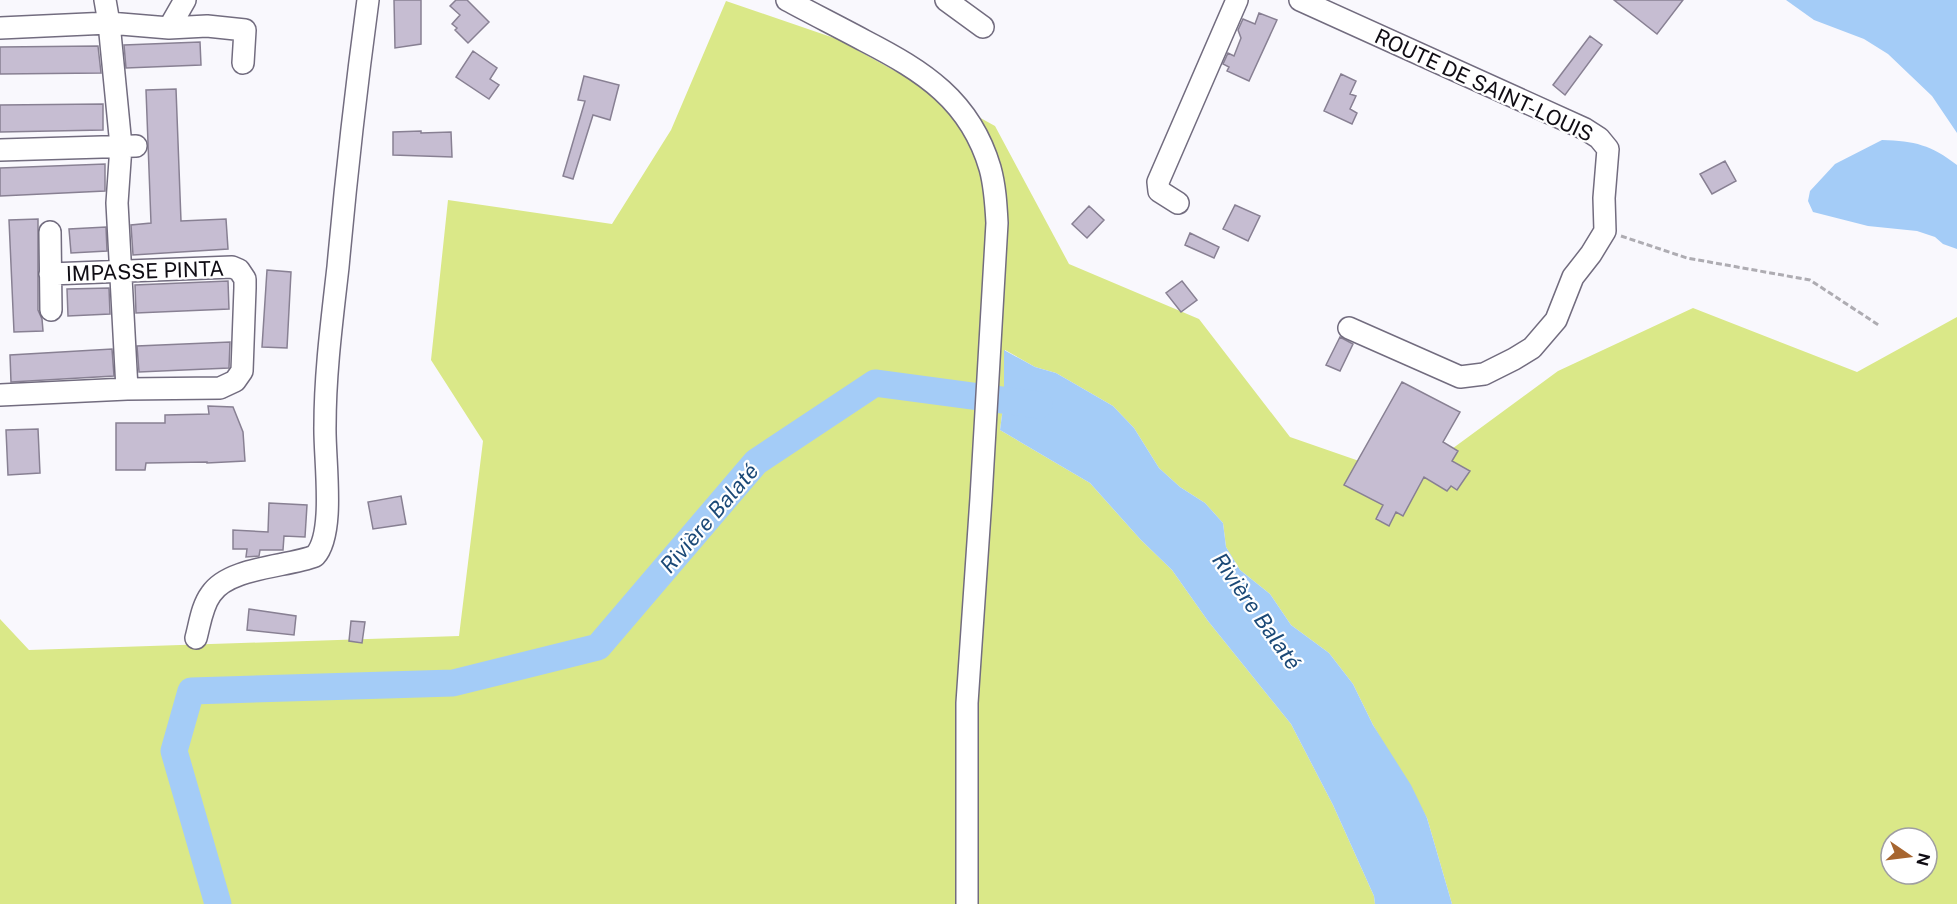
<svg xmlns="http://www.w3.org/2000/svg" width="1957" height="904" font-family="'Public Sans',sans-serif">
	<rect width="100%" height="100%" fill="#f9f8fd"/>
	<path fill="#dae888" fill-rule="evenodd" d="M726 1 837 39 995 126 1069 264 1199 319 1290 437 1411 479 1558 371 1693 308 1857 372 1957 317V904H1452L1427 818 1373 725 1353 684 1329 653 1291 625 1270 594 1240 570 1226 547 1223 523 1205 503 1180 487 1159 468 1134 428 1113 406 1056 373 1035 367 1005 350 1004 400 1000 430 1090 483 1141 540 1172 570 1208 621 1291 724 1333 805 1374 896 1375 904H0V619L29 650 459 636 483 441 431 360 448 200 612 224 671 130ZM1891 838H1927V874H1891Z"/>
	<path fill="#a4ccf7" d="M1786 0H1957V133L1932 96 1888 54 1864 39 1814 20Z
		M1882 140C1915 141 1931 145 1957 165V249L1943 244 1935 237 1917 231 1868 226 1813 212 1808 201 1810 191 1835 164Z
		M1004 350 1035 367 1056 373 1113 406 1134 428 1159 468 1180 487 1205 503 1223 523 1226 547 1240 570 1270 594 1291 625 1329 653 1353 684 1373 725 1411 785 1427 818 1452 904H1375L1374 896 1333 805 1291 724 1208 621 1172 570 1141 540 1090 483 1000 430 1004 400Z"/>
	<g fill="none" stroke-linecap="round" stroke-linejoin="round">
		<path stroke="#a4ccf7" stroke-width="27" d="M218 904 174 751 191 691 453 683 598 647 756 462 875 383 1039 405"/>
	</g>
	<path fill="#c6bdd2" stroke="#888093" stroke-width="1.5" d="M394 0H421V44L395 48Z
		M456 0H467L489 22 468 43 455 30 457 28 452 24 460 15 450 6Z
		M1614 0H1683L1657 34Z
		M1259 13 1277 20 1249 81 1227 71 1229 67 1223 64 1228 53 1234 56 1241 38 1238 30 1243 19 1255 24Z
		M1590 36 1602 45 1565 95 1553 85Z
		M200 42 201 65 126 68 124 45Z
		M98 46 101 73 0 74V47Z
		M473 51 497 68 490 79 499 85 489 99 456 77Z
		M1341 74 1356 81 1350 94 1356 96 1350 109 1357 113 1352 124 1324 111Z
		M584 76 619 85 610 120 593 115 573 179 563 176 585 101 578 100Z
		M176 89 181 221 226 219 228 249 133 255 131 225 151 223 146 90Z
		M103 104V130L0 132V105Z
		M421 131V133L451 132 452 157 393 155V132Z
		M1725 161 1736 181 1712 194 1700 174Z
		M105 164V191L0 196V168Z
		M1235 205 1260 216 1248 241 1223 229Z
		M1089 206 1104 220 1087 238 1072 224Z
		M38 219V310L42 319 43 331 14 332 9 220Z
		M106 227 107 251 71 253 69 229Z
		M1190 233 1219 247 1214 258 1185 245Z
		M267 270 291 272 287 348 262 347Z
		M228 281 229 309 136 313 135 285Z
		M1182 281 1197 300 1181 312 1166 293Z
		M109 288 110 314 68 316 67 289Z
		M1340 337 1353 344 1340 371 1326 365Z
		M230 342 229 368 139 372 137 346Z
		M112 349 114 376 11 382 10 355Z
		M1402 382 1460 412 1443 442 1458 451 1452 461 1470 471 1457 490 1451 486 1447 491 1424 477 1403 516 1396 512 1389 526 1376 519 1383 505 1344 485Z
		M208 406 233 407 243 432 245 461 207 463V462L146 463 145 470H116V423H165V415L209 414Z
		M38 429 40 473 8 475 6 430Z
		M401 496 406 524 373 529 368 502Z
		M269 503 307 505 305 537 284 536 283 550H260L259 556 246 557 247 549H233V530L268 532Z
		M249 609 296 616 294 635 247 630Z
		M351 621 365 622 362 643 349 641Z"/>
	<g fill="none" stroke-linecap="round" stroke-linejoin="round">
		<g stroke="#726c7f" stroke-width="24">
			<path id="minor" d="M105 0 109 23 121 146 117 203 127 389
				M787 0C813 14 839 27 865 41 923 71 970 100 990 168 995 186 996 204 997 223L981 498 967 703V904
				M946 0 983 27
				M1300 0 1585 129 1599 138 1608 149 1604 198 1605 231 1591 254 1573 277 1556 320 1532 348 1514 359 1484 374 1460 377 1349 328
				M0 28 109 23 169 28 207 26 245 30 243 63
				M169 28 185 0
				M0 150 136 146
				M1178 203 1159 191 1158 182 1237 0
				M50 232 51 310
				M0 395 127 389 220 388 235 381 242 371 245 288V279L239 270 232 267 50 274
				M196 638C200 623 202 606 211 594 229 567 287 567 315 556 336 533 324 458 325 426 325 373 332 320 338 267 346 178 356 89 368 0"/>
		</g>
		<path stroke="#aeacb2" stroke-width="3" stroke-dasharray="6 3" stroke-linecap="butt" d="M1621 236 1687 258 1810 280 1880 326"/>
		<use href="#minor" stroke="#fff" stroke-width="21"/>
	</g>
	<g text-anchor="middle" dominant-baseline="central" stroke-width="4.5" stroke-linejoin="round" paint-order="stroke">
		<g font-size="21" fill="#100d14" stroke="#fff">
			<text transform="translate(1484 85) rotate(25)">ROUTE DE SAINT-LOUIS</text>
			<text transform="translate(145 271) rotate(-2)">IMPASSE PINTA</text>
		</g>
		<g font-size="22" font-style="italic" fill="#1b4977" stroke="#fff">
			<text transform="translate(709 518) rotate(-49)">Rivière Balaté</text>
			<text transform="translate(1257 611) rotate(55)">Rivière Balaté</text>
		</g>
	</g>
	<g transform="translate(1909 856) rotate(104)"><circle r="28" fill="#ffffff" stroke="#9f9ea1" stroke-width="1.5"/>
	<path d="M0-4.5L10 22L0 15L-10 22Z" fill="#a76630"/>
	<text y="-9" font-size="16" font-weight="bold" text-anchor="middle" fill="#100d14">N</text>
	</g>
</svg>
